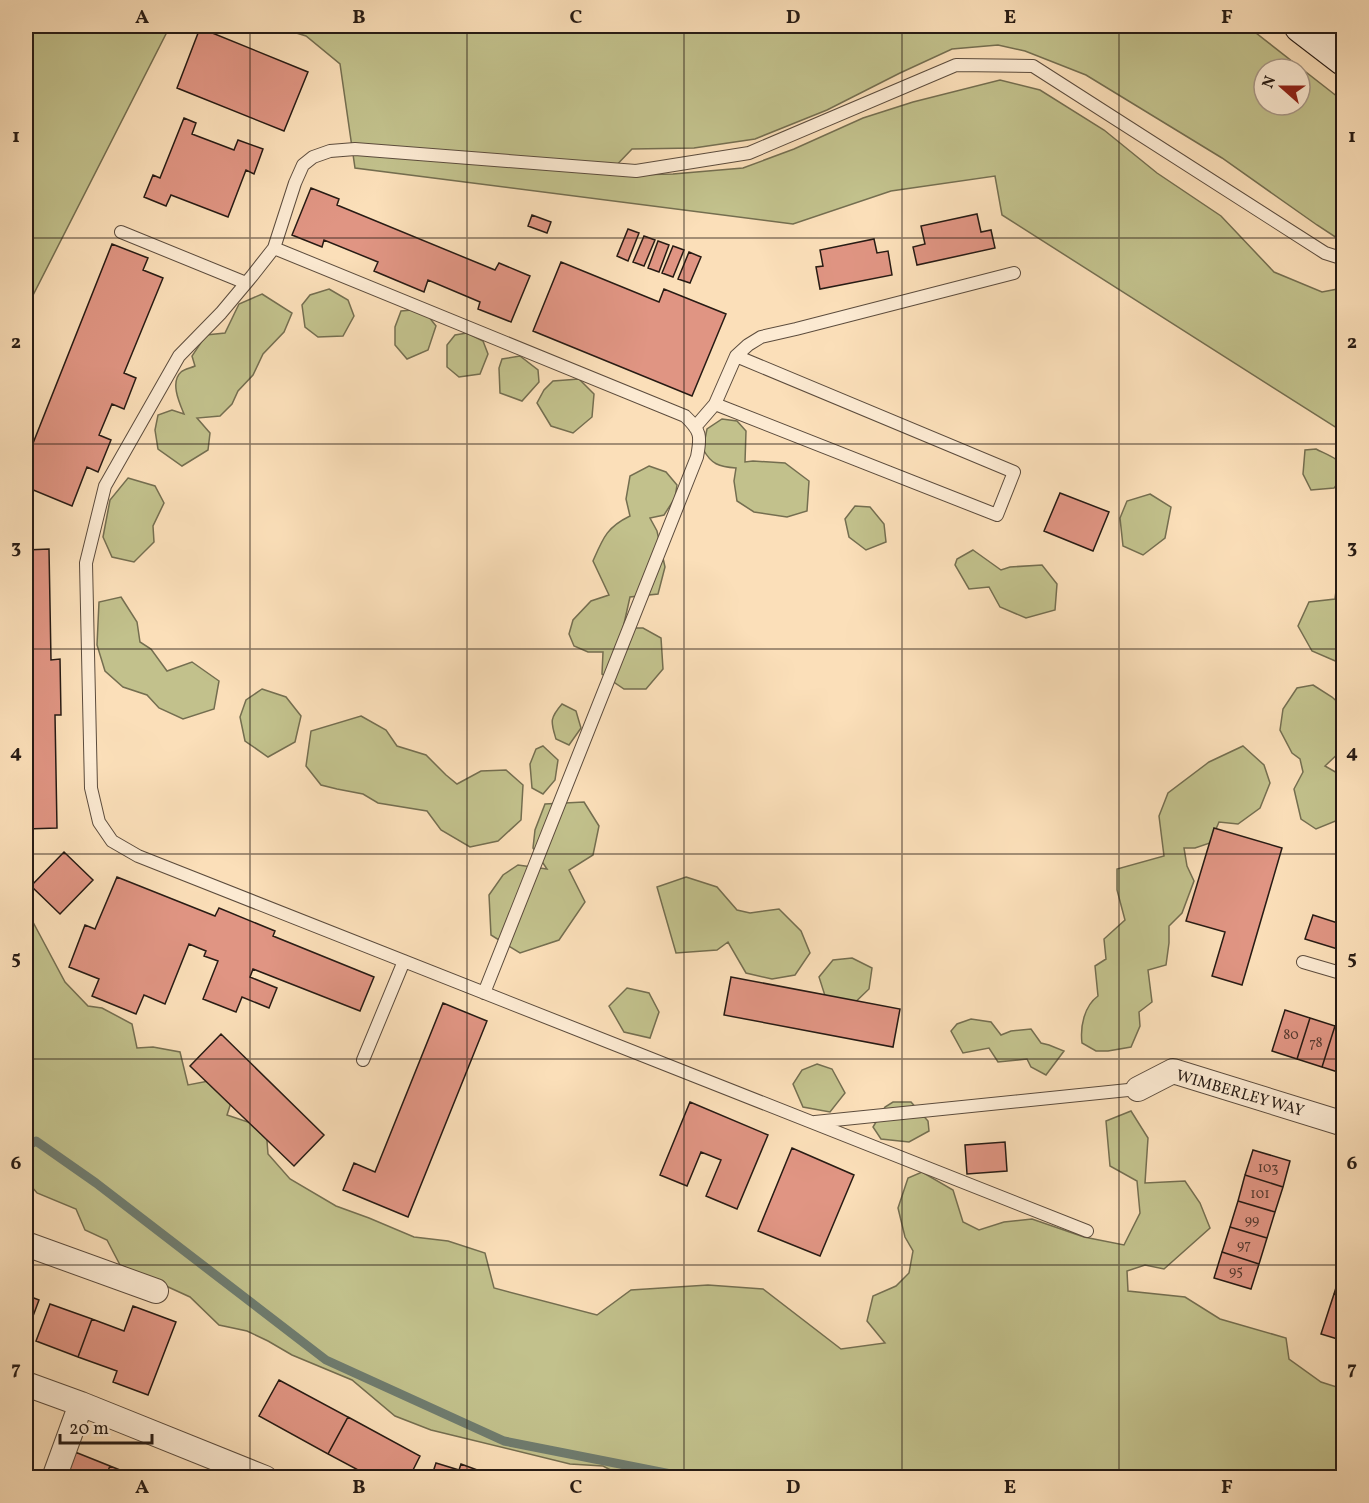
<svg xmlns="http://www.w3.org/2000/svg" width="1369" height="1503" font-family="Vollkorn,serif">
	<rect width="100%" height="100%" fill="#fbdfb9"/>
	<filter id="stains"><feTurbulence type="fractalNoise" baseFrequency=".00333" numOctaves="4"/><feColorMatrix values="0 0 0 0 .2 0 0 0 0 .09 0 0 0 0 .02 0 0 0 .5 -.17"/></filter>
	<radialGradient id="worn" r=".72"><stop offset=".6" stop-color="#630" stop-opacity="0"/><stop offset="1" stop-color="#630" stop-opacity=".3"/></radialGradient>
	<path fill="#c2c18c" stroke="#746e50" stroke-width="1.5" fill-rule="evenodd" d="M26 26H170L26 309Z
		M274 26H1247L1343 101V242L1317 225 1222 158 1086 75 1025 51 998 45 952 49 900 73 827 110 755 139 694 148 632 149 608 174 631 175 673 174 743 168 794 149 863 118 913 102 1000 80 1040 90 1104 130 1157 173 1221 216 1274 272 1322 292 1343 288V432L1002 215 995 176 891 191 793 224 355 168 340 64 306 36ZM1264 69H1300V105H1264Z
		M329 289 348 300 354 316 343 336 318 337 305 327 302 305 310 295Z
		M262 294 292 313 284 332 263 354 253 375 238 391 232 404 220 416 197 418 210 433 208 450 182 466 158 449 155 430 158 415 172 410 184 414C179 402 170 382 181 372 184 369 191 368 195 366L192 356 206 335 225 333 239 304Z
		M412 310 429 317 436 326 428 350 407 359 395 345V327L401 311Z
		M467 333 483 341 488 354 480 374 459 377 447 367V345L455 335Z
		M520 356 538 370 539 382 522 401 500 393 499 368 502 359Z
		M579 379 594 394 592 417 573 433 551 426 537 403 544 390 553 381Z
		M722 419 737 421 746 431 745 462 753 461 785 463 809 481 807 511 787 517 754 512 737 501 734 481 736 468C719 467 711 464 703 449L707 429Z
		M1316 449C1325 454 1342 459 1344 470 1344 476 1337 484 1334 488L1311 490 1303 474 1305 450Z
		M649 466 666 472 677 485 675 498 664 515 650 518 657 531 665 567 658 594 630 597 623 628H643L661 638 663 669 646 689H624L602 674 603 652H588L574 646 569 634 573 620 591 601 609 595 593 561C603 538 607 527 630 516L626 499 630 476Z
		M128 478 155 486 164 503 153 526 154 542 134 562 112 557 103 537 110 500Z
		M1150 494 1171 507 1165 538 1143 555 1123 546 1120 518 1127 501Z
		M855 506 870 507 884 524 886 542 866 550 849 537 845 519Z
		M973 550 1001 570 1010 567 1042 565 1057 584 1055 610 1026 618 1000 607 989 587 969 589 955 565 957 559Z
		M1343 580 1344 658 1340 663 1312 651 1298 626 1309 602 1335 599 1337 583Z
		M121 597 137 622 140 642 151 649 167 671 192 662 219 681 214 709 183 719 159 708 147 695 123 687 105 671 97 645 99 602Z
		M1313 685 1332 697 1344 708 1343 749 1325 766 1339 774 1343 784V818L1316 829 1301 819 1294 789 1303 772 1300 759 1292 753 1280 730 1283 709 1297 688Z
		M262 689 286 697 301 716 295 742 268 757 245 741 240 717 246 700Z
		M562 704 576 711 581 728 569 745 556 739C551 722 549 719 562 704Z
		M361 716 386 730 397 746 426 755 446 775 457 784 481 771 506 770 523 785 521 820 498 841 470 847 441 830 427 811 378 803 363 794 337 789 321 785 306 766 311 731Z
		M543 746 558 760 555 780 543 794 532 788 530 764 536 749Z
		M1243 746 1264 765 1270 783 1260 808 1238 824 1219 822 1210 843 1195 848H1184L1187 866 1194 881 1182 913 1169 926V943L1166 965 1148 970 1152 1002 1139 1012 1140 1026 1131 1047 1108 1051H1096L1082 1043C1080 1027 1084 1006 1098 996L1095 966 1106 959 1104 939 1125 920 1117 890V869L1164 856 1159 816 1168 793 1209 762Z
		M584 802 599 826 593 855 569 870 585 902 559 940 520 953 491 935 489 895 503 875 518 865 547 869 533 848 535 830 545 804Z
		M686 877 717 887 737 910 750 913 779 909 801 931 810 953 795 975 772 979 746 973 728 942 717 950 676 953 657 887Z
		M26 909 65 982 88 1006 102 1008 132 1024 137 1048 153 1047 180 1052 188 1085 219 1079 235 1090 227 1115 266 1128 268 1154 290 1179 336 1206 369 1218 414 1237 448 1241 485 1253 494 1288 597 1315 631 1290 708 1285 763 1289 841 1349 885 1343 867 1321 873 1296 896 1286 909 1273 913 1251 905 1237 898 1208 908 1178 922 1172 953 1190 963 1222 979 1230 1004 1222 1032 1219 1084 1237 1124 1245 1140 1213 1137 1181 1110 1166 1106 1121 1131 1111 1148 1138 1145 1183 1185 1181 1200 1203 1210 1228 1164 1269 1145 1265 1127 1271 1128 1291 1185 1297 1220 1319 1286 1338 1289 1359 1321 1382 1343 1389V1477H630L622 1476 603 1466 570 1464 431 1430 395 1416 352 1380 292 1355 268 1341 247 1331 219 1325 190 1297 120 1265 107 1240 85 1230 76 1209 37 1193 26 1180Z
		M852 958 872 968 869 989 847 1010 827 1002 819 977 833 960Z
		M627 988 649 993 659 1012 650 1038 624 1032 609 1006Z
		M971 1019 991 1022 1001 1035 1011 1031 1031 1029 1041 1043 1049 1045 1064 1051 1046 1075 1031 1067 1027 1059 998 1062 989 1048 963 1053 951 1031 957 1024Z
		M817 1064 832 1069 845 1093 830 1112 803 1107 793 1084 802 1070Z
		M893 1102H911L928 1121 929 1131 909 1142 881 1139 873 1127 885 1107Z"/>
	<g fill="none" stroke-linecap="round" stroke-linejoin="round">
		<path stroke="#6f7c6f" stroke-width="9" d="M26 1147 36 1141 96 1183 326 1360 504 1441 691 1478"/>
	</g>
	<path fill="#e09583" stroke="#271b14" stroke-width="1.5" d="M200 28 308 72 284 131 177 88Z
		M184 118 196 123 192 134 234 150 238 140 263 149 254 174 246 170 228 217 171 195 166 206 144 197 153 175 160 178Z
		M311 188 339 199 337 205 495 270 499 263 530 276 511 322 478 309 480 302 428 280 424 292 374 271 378 262 324 240 322 247 292 235Z
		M977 214 981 232 991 230 995 248 917 265 913 247 925 244 921 226Z
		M532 215 551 222 547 233 528 226Z
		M628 229 639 233 628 261 617 256Z
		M644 236 655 240 644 266 633 262Z
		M874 239 877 253 888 251 892 275 820 289 816 267 823 266 820 250Z
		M658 241 669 245 659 272 648 268Z
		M112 244 148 258 143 270 163 278 124 373 136 378 124 409 112 404 99 435 111 440 98 472 87 467 72 506 26 487V461Z
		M673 246 684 250 673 277 662 273Z
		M689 252 701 257 690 283 678 279Z
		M561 262 659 302 664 289 726 314 692 396 533 331Z
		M1060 493 1109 512 1093 551 1044 531Z
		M49 549 51 660 60 659 61 715H55L57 828 26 829V550Z
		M1214 828 1282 848 1242 985 1212 976 1225 932 1186 921Z
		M64 852 93 880 60 914 31 886Z
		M117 877 215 916 219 908 275 931 273 936 374 977 360 1011 253 969 250 977 277 988 269 1008 242 997 236 1012 203 999 218 961 204 956 206 951 189 944 165 1004 144 995 136 1014 92 996 99 979 69 967 85 925 95 929Z
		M1313 915 1344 925V951L1305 939Z
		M731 977 900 1009 893 1047 724 1015Z
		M443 1003 487 1021 408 1217 343 1190 354 1163 375 1172Z
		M1285 1010 1310 1018 1297 1059 1272 1051Z
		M1310 1018 1335 1026 1322 1067 1297 1059Z
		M1335 1026 1344 1029V1074L1322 1067Z
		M221 1034 324 1135 294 1166 190 1066Z
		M690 1102 768 1135 737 1209 706 1196 721 1160 701 1152 687 1186 660 1175Z
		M1005 1142 1007 1171 967 1174 965 1145Z
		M792 1148 854 1175 820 1256 758 1231Z
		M1253 1150 1290 1161 1283 1187 1245 1175Z
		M1245 1175 1283 1187 1275 1212 1238 1201Z
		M1238 1201 1275 1212 1267 1238 1230 1227Z
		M1230 1227 1267 1238 1259 1264 1222 1252Z
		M1222 1252 1259 1264 1251 1289 1214 1278Z
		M1344 1262V1297L1334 1294Z
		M1334 1294 1344 1297V1341L1321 1334Z
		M26 1295 39 1300 26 1335Z
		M50 1304 92 1319 78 1357 36 1341Z
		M133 1306 176 1322 148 1395 113 1382 117 1371 78 1357 92 1319 124 1331Z
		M279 1380 348 1417 328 1454 259 1416Z
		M348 1417 420 1456 409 1478H373L328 1454Z
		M26 1420 33 1423 26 1444Z
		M75 1452 110 1466 105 1478H65Z
		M436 1463 459 1470 461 1464 499 1478H431Z
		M110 1466 140 1478H105Z"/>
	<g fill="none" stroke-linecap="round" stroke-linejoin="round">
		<g stroke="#5c4c3d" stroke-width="14">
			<path id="service" d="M121 232 246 283
				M274 248 685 416C701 431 701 436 697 457L484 993
				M715 404 997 515 1014 472 736 356
				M696 426 715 404 736 356 748 345 761 337 796 329 1014 273
				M1303 962 1344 974
				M363 1060 404 961
				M815 1122 1138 1089
				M1087 1231 138 856 112 841 99 822 91 788 86 563 105 486 179 356 221 313 252 276 274 248 295 183 303 165 313 157 330 151 355 149 636 171 749 153 956 65 1033 66 1325 253 1344 259"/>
		</g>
		<g stroke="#5c4c3d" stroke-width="26">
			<path id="minor" d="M1138 1089 1173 1071 1344 1124
				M26 1244 156 1291
				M26 1384 81 1404 265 1478
				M54 1478 81 1404"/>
		</g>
		<g stroke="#271b14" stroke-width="35">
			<path id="secondary" d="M1301 26 1344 59"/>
		</g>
		<use href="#service" stroke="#fcead2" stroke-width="12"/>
		<use href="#minor" stroke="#fcead2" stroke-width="24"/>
		<use href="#secondary" stroke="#fcead2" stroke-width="33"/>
	</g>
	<path fill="none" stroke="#271b14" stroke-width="1.5" stroke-opacity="0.55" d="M250 26V1478M467 26V1478M684 26V1478M902 26V1478M1119 26V1478M26 238H1344M26 444H1344M26 649H1344M26 854H1344M26 1059H1344M26 1265H1344"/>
	<g text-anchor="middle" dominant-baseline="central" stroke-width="6" stroke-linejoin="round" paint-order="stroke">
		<g font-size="14" fill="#553a30">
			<text x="1291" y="1035">80</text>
			<text x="1316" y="1043">78</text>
			<text x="1268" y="1168">103</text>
			<text x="1260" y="1194">101</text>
			<text x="1252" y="1220">99</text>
			<text x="1244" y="1245">97</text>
			<text x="1236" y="1271">95</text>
		</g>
		<g font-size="16" fill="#271b14" stroke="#fcead2">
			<text transform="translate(1240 1094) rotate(16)">WIMBERLEY WAY</text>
		</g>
	</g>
	<rect width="1369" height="1503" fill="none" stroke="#fbdfb9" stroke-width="66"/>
	<g transform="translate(1282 87) rotate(291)"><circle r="28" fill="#fcead2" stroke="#a79786" stroke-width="1.5"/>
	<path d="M0-4.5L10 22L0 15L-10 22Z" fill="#8f2418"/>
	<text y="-9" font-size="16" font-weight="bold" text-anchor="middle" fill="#271b14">N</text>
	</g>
	<path d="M60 1434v9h92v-9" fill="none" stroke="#271b14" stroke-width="3"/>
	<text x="69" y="1434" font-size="18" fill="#271b14" stroke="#fcead2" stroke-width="4.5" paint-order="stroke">20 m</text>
	<rect x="33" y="33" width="1303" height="1437" fill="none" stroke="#271b14" stroke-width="2"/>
	<g font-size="20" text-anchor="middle" font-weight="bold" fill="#271b14">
		<text x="142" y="23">A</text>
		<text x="359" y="23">B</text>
		<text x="576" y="23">C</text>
		<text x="793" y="23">D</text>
		<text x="1010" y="23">E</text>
		<text x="1227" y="23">F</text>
		<text x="16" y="142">1</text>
		<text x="1352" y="142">1</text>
		<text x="16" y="348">2</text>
		<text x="1352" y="348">2</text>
		<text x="16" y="553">3</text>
		<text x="1352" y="553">3</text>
		<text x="16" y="758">4</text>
		<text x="1352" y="758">4</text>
		<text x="16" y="964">5</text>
		<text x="1352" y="964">5</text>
		<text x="16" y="1169">6</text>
		<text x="1352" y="1169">6</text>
		<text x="16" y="1374">7</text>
		<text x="1352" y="1374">7</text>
		<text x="142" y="1493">A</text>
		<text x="359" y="1493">B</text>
		<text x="576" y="1493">C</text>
		<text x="793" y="1493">D</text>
		<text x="1010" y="1493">E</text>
		<text x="1227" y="1493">F</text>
	</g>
	<rect width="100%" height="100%" filter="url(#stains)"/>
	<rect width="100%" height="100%" fill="url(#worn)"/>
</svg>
